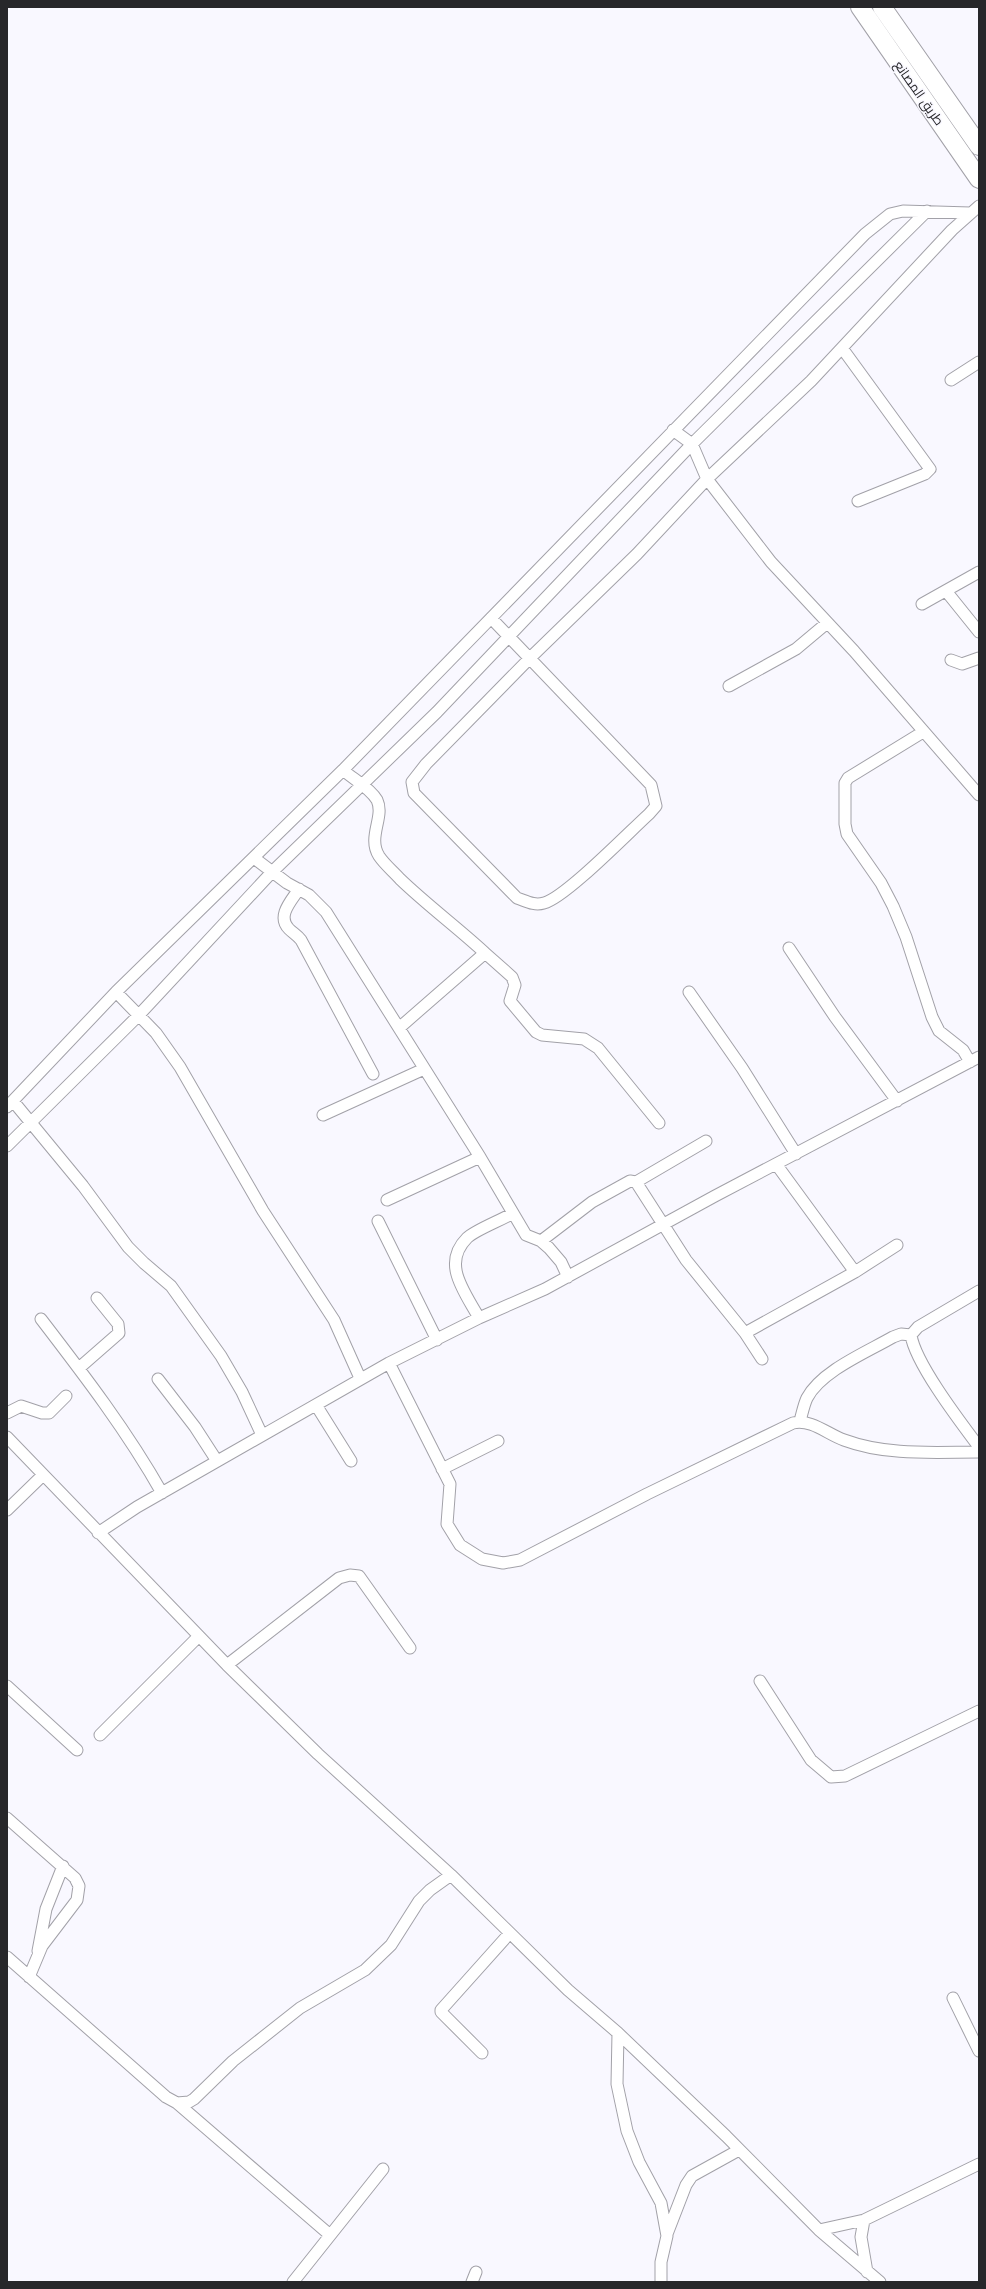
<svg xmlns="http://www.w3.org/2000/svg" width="986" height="2289" font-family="Raleway,Cairo,sans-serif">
	<rect width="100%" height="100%" fill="#f9f8ff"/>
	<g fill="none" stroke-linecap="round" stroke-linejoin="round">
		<g stroke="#a2a1a8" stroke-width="13">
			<path id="minor" d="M842 348 930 469 925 474 858 501
				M951 380 979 362
				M673 430 692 444 707 479 771 562 854 651 979 795
				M946 591 979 632
				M922 604 979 572
				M491 618 651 785 656 806 649 814C629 832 565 898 544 903 534 906 526 901 517 898L414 793 412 782 426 764 530 658 637 554 707 479 811 381 952 230 979 206
				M951 660 962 664 979 658
				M729 686 796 649 827 623
				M923 732 848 778 845 783V824L847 834 881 883 893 906 906 937 932 1017 939 1031 963 1050 970 1062
				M343 770C353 779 370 788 377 800 385 817 367 837 379 856 385 865 393 871 400 879 427 905 458 928 485 953L399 1028
				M254 858 287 883 309 895 326 912 480 1157 526 1235 541 1241 549 1248 561 1262 568 1277
				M299 889C292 900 276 916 289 929 293 933 297 935 301 940L373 1074
				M789 948 835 1017 897 1101
				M485 953 512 977 515 985 510 1001 536 1032 542 1035 584 1039 598 1048 659 1123
				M116 992 156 1033 180 1067 263 1211 334 1320 360 1378
				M689 992 742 1068 796 1154
				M13 1101 83 1186 128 1247 144 1263 171 1286 221 1356 242 1392 262 1435
				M7 1107 116 992 343 770 865 234 890 214 903 211 970 213
				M323 1115 424 1069
				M7 1146 138 1016 272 872 437 712 692 444 927 211
				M776 1164 855 1272
				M636 1182 706 1141
				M387 1200 480 1157
				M378 1221 437 1340
				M541 1241 592 1202 630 1181 636 1182 686 1260 745 1333 762 1359
				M979 1291 918 1327 911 1335C915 1363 961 1423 979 1447
				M479 1318C465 1292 441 1264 467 1238 475 1230 502 1220 513 1213
				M41 1319C84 1375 127 1431 162 1493
				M745 1333 855 1272 897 1245
				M389 1363 450 1484 447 1524 460 1545 482 1559 503 1563 520 1560 647 1494 793 1423C812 1419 827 1434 844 1440 887 1456 935 1452 979 1452
				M79 1368 119 1333 118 1324 97 1298
				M158 1379 195 1427 217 1461
				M316 1405 351 1461
				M7 1413 21 1406 42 1413H49L66 1396
				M800 1421C802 1414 804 1404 807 1398 821 1371 867 1352 893 1337L901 1334 911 1335
				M7 1437 227 1665 318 1754 451 1875 568 1990 618 2033 726 2136 819 2230 880 2282
				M442 1469 498 1441
				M7 1510 43 1475
				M98 1533 137 1507 389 1363 479 1318 545 1289 715 1196 979 1057
				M227 1665 339 1578 350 1575 359 1576 410 1648
				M760 1681 811 1760 831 1777 845 1776 979 1711
				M7 1686 77 1750
				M100 1735 199 1636
				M7 1818 75 1878 79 1886 77 1900 42 1946 29 1977
				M38 1951 46 1909 63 1866
				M7 1957 166 2097 177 2103 189 2102 194 2099 233 2061 300 2008 365 1970 391 1945 419 1901 430 1890 451 1875
				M953 1998 979 2051
				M618 2033 617 2084 627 2131 639 2162 661 2203 667 2236 661 2262V2282
				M482 2053 441 2012V2010L509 1934
				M177 2103 330 2235
				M864 2220 861 2237 867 2272
				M819 2230 864 2220 979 2164
				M667 2234 686 2185 692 2176 739 2150
				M293 2282 383 2169
				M472 2282 476 2272"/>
		</g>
		<g stroke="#a2a1a8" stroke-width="20">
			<path id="primary" d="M860 7 979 179
				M882 7 979 146"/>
		</g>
		<use href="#minor" stroke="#fff" stroke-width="11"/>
		<use href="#primary" stroke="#fff" stroke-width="18"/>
	</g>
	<g text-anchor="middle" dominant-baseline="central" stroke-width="3" stroke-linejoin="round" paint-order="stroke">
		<g font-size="13" fill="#27272a" stroke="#f9f8ff">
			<text transform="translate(919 93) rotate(55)">طريق المصانع</text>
		</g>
	</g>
	<rect width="986" height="2289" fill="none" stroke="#27272a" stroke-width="16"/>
</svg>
